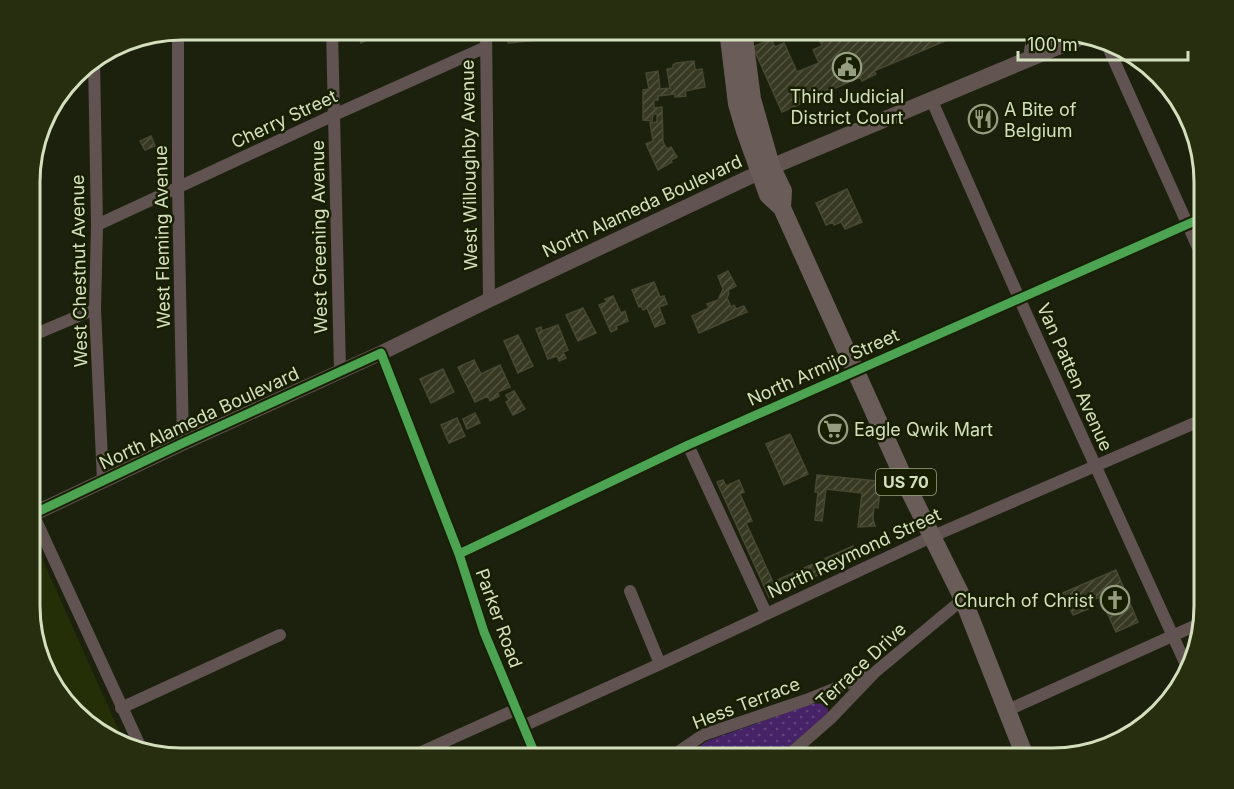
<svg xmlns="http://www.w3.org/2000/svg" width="1234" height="789" font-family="Inter,sans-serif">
	<defs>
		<pattern id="park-dots" width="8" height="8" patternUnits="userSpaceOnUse" patternTransform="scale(1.5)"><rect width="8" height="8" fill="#452366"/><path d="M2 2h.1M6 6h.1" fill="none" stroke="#5f437a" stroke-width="1.8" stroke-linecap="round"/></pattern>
		<pattern id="building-hatch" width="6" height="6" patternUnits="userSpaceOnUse" patternTransform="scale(1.5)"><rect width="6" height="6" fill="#373923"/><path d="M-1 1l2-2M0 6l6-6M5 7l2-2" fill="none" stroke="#535541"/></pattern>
	</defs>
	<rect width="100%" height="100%" fill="#1c210d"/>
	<path fill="#242e07" d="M570 30H663L570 40Z
		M31 534 124 742 98 734 55 691 31 626Z"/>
	<path fill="url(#park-dots)" d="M824 703 828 707V714L774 759H681L707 741 811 704Z"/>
	<path fill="url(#building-hatch)" stroke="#474831" stroke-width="1.5" d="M355 30H387L361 43Z
		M557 30 558 38 508 43 507 31Z
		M812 30H962L964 33 874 71 876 74 862 81 860 77 782 112 753 47 771 39 775 47 784 43 797 72 819 63 813 50 822 46 817 34 814 35Z
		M694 61 695 70 702 69 705 87 685 91 686 96 675 97V94L658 96V100H654V108L662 107 663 142 667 149 671 147 677 157 671 160 672 162 658 170 646 144 653 141 650 123 657 122V114H653L652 121 643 120V90L649 89 646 73 658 71 660 89 670 88 667 69 673 68V65L676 63Z
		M151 136 155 146 145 150 140 141Z
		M847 189 862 222 845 229 841 222 834 225 833 222 826 225 816 203Z
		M728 271 736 286 728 290 729 293 727 298 731 307 734 305 736 309 744 306 747 312 699 333 692 316 709 308 707 304 718 300 723 289 718 276Z
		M654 282 660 297 664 296 667 304 659 307 665 323 655 327 647 308 643 310 641 306 639 307 632 290Z
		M613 296 621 313 625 311 628 321 616 326 617 329 611 332 599 305 607 302 605 299Z
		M583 308 596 333 578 341 566 315Z
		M558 325 568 350 563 352 566 358 559 361 557 356 548 359 536 329 541 327 542 331Z
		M518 335 533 366 518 373 504 341Z
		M474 360 481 374 500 365 510 387 498 392 499 396 490 401 488 396 475 402 458 367Z
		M443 369 454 392 431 403 420 379Z
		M514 391 525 409 513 415 506 402 509 400 506 395Z
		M475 413 480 423 467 429 463 419Z
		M457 418 465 436 449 443 441 425Z
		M790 434 808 474 784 485 766 444Z
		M817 475 877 481 880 490 878 508 874 507 873 519 875 526 858 527 862 493 826 489 822 521 815 520 818 492H815Z
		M723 480 726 486 739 480 744 492 740 494 752 521 746 523 773 582 853 546 858 557 769 597 717 482Z
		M1116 570 1138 622 1116 632 1100 597 1085 603 1088 609 1073 615 1063 593Z
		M46 659 57 681 52 683 44 660Z"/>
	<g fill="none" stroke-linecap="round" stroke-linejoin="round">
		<path stroke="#605352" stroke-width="12" d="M332 30 340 370
			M486 30 489 300
			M178 31V187L183 443
			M1108 47 1204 261
			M1029 59 1033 30
			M94 60 97 225 95 309 103 481
			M932 101 1019 298 1187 667
			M97 225 334 115 486 47
			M31 336 95 309
			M381 353 459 554 484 632 537 759
			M688 445 766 613
			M33 514 140 746
			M459 554 688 445 1204 217
			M630 591 660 664
			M121 708 280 635
			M1008 710 1201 623
			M523 726 660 664 931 537 1204 419
			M406 759 517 709
			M668 759 703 735 806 700 871 674
			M784 759 830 719 874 673 963 599"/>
		<path stroke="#605352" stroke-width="15" d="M31 515 183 443 381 353 489 300 758 173"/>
		<path stroke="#625451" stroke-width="16" d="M759 172 1079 38"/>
		<path stroke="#6a5c59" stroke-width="18" d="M728 30 737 104 745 131 768 195 782 208 911 494 963 599 1026 759
			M743 30 752 99 771 166 783 191 782 208"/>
		<g stroke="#171f00" stroke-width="13">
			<path id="cycleway" d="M31 515 183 443 381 353 459 554 484 632 537 759
				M459 554 688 445 1204 217"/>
		</g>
		<use href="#cycleway" stroke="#4ca352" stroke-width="9"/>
	</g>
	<defs>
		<g id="civic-ring" transform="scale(1.5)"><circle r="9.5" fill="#171f00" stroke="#949d7f" stroke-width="1.5"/><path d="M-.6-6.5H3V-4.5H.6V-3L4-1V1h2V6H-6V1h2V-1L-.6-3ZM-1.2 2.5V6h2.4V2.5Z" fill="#949d7f"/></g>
		<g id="restaurant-ring" transform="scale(1.5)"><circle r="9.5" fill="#171f00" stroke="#949d7f" stroke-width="1.5"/><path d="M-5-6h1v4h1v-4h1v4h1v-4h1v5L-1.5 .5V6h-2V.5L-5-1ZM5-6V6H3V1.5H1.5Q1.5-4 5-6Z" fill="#949d7f"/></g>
		<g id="supermarket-ring" transform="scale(1.5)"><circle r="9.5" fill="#171f00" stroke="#949d7f" stroke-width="1.5"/><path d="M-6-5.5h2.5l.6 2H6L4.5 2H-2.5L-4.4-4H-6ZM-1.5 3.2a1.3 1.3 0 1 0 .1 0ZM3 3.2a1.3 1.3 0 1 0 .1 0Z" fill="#949d7f"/></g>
		<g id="church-ring" transform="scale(1.5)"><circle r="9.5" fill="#171f00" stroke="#949d7f" stroke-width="1.5"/><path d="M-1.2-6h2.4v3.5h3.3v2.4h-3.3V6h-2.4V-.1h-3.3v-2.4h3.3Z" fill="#949d7f"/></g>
	</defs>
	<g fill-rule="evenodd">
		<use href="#civic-ring" x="847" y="67"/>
		<use href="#restaurant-ring" x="983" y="119"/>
		<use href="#supermarket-ring" x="833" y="429"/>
		<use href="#church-ring" x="1115" y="600"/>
	</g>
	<g text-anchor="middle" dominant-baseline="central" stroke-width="5" stroke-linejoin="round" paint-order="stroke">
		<rect fill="#171f00" stroke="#9ba684" stroke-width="1.5" x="876" y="469" width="60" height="26" rx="4.5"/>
		<g font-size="16" font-weight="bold" fill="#d4e0bd">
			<text x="906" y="482">US 70</text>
		</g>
		<g font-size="18" fill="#d4e0bd" stroke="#171f00" text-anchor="start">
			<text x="847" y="96" text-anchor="middle">Third Judicial<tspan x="847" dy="21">District Court</tspan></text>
			<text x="1004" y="109">A Bite of<tspan x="1004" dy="21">Belgium</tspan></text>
			<text x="854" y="429">Eagle Qwik Mart</text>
			<text x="1094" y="600" text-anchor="end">Church of Christ</text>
		</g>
		<g font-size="18" fill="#d4e0bd" stroke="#171f00">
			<text transform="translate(284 119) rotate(-25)">Cherry Street</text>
			<text transform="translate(469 165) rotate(-91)">West Willoughby Avenue</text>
			<text transform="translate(642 206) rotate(-25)">North Alameda Boulevard</text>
			<text transform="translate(162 237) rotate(-91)">West Fleming Avenue</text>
			<text transform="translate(319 237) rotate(-91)">West Greening Avenue</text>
			<text transform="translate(79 271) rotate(-91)">West Chestnut Avenue</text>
			<text transform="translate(823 367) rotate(-24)">North Armijo Street</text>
			<text transform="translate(1075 377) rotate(66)">Van Patten Avenue</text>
			<text transform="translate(199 418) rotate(-25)">North Alameda Boulevard</text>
			<text transform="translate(854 553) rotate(-25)">North Reymond Street</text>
			<text transform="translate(499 618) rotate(70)">Parker Road</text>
			<text transform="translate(861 665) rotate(-43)">Terrace Drive</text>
			<text transform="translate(746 703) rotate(-21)">Hess Terrace</text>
		</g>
	</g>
	<path d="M0 0H1234V789H0ZM182 40H1052A142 142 0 0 1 1194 182V606A142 142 0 0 1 1052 748H182A142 142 0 0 1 40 606V182A142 142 0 0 1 182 40Z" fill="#262e0f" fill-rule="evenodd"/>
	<path fill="none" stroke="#d4e0bd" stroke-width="3" d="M182 40H1052A142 142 0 0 1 1194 182V606A142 142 0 0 1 1052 748H182A142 142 0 0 1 40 606V182A142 142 0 0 1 182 40Z"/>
	<path d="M1018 51v9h170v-9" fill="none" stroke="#d4e0bd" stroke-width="3"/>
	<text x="1027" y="51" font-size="18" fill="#d4e0bd" stroke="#171f00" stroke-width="4.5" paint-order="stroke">100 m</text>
</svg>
